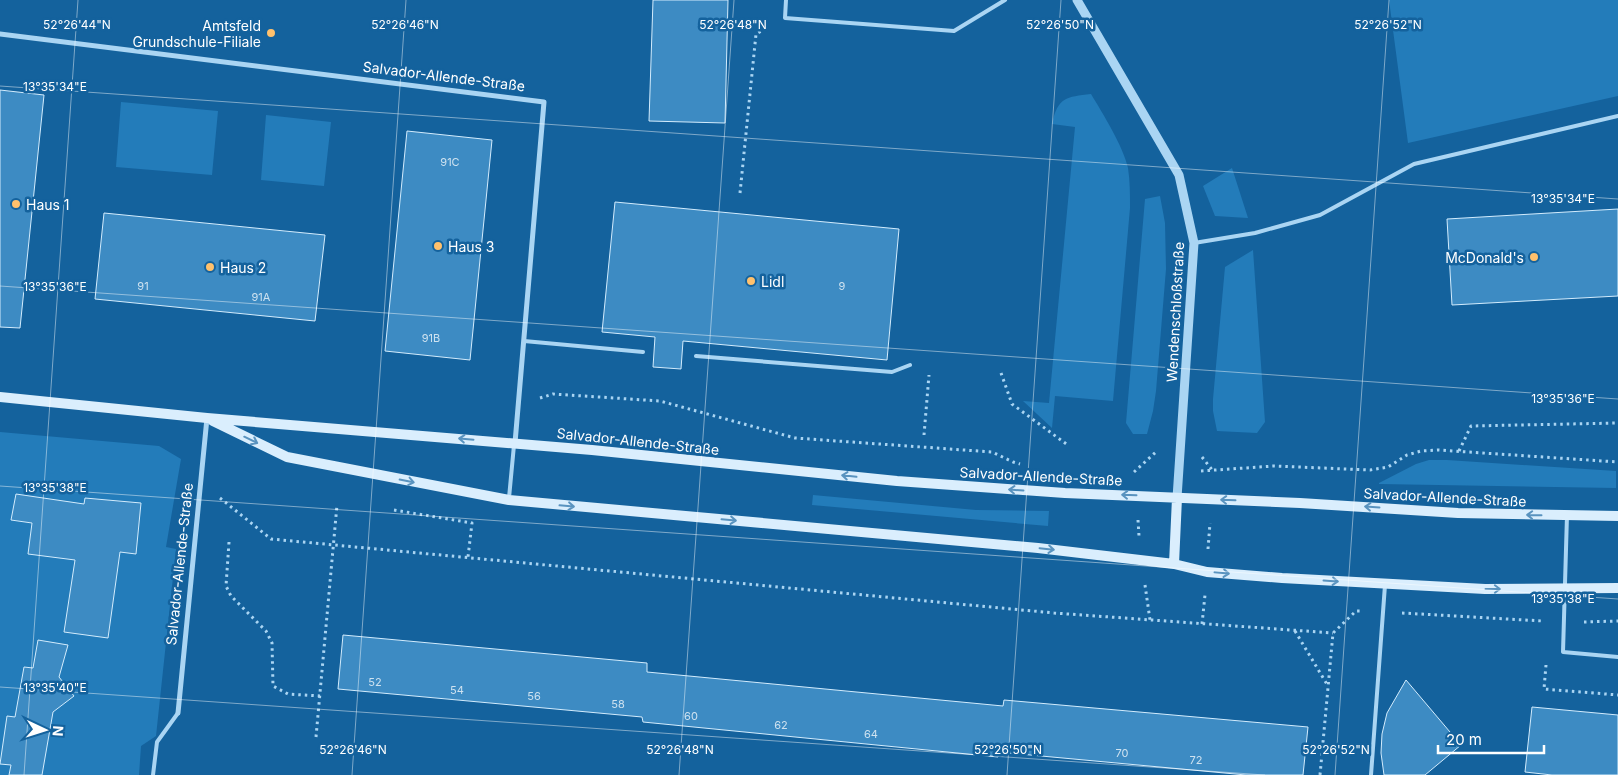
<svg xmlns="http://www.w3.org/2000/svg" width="1618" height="775" font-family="Inter,sans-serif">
	<rect width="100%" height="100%" fill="#14629d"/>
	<path fill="#237cba" d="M1389 0H1618V96L1408 143Z
		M1091 94C1103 114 1123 146 1128 168 1130 181 1130 194 1130 208L1113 401 1055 396 1052 428 1023 401 1049 403 1075 127 1052 124C1058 97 1066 97 1091 94Z
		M121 102 218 111 212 175 116 167Z
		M266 115 331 122 324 186 261 180Z
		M1232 168 1248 218 1215 216 1203 186Z
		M1160 196 1165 223 1166 269 1156 391 1153 411 1147 434H1133L1126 423 1145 199Z
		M1253 250 1265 422 1257 433 1217 431 1213 411V399L1225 267Z
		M0 432 159 446 181 459 166 547 176 549 156 736 141 746 139 775H0Z
		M1429 460H1447L1616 471V488L1379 484V483L1416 464Z
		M813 495 976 510 1049 511 1048 526 812 505Z"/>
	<path fill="#3d8bc3" stroke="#d3ecfd" d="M653 0H728L725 123 649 121Z
		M0 90 44 95 20 328 0 327Z
		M407 131 492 140 470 360 385 351Z
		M615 202 899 229 887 360 683 341 681 369 653 367 655 337 602 332Z
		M1618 209V296L1452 305 1447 219Z
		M104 213 325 235 315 321 95 299Z
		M16 494 84 504 85 498 141 503 136 554 120 552 108 638 64 632 75 560 28 554 32 523 11 520Z
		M343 635 647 663V672L1003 706 1004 700 1308 727 1303 775H1246L998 752V757L643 722 642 717 338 689Z
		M38 640 68 645 59 677 74 696 53 712 42 775H9L11 765 0 764 7 716 15 717 24 667 33 668Z
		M1406 680 1461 745 1425 775H1384L1381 753 1382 734 1387 713Z
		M1532 707 1618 715V775H1552L1525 772Z"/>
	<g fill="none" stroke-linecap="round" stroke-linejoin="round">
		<path stroke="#aad5f3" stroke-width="3" stroke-dasharray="2.5 4" stroke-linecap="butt" d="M740 193 756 34 767 28
			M1001 373 1012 404 1069 446
			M540 398 553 394 660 401 795 438 992 452 1013 462 1020 464
			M924 435 929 375
			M1459 451 1471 426 1618 423
			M1202 457 1213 471
			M1201 471 1274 466 1370 470 1388 467 1407 455 1421 451 1438 450 1618 462
			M1134 472 1157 451
			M220 498 271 539 1054 613 1333 633
			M394 510 472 523 468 557
			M1138 520 1139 536
			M229 542 226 586 231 596 266 631 272 643 273 686 288 694 320 696
			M1208 549 1210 523
			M1145 585 1150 620
			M1402 613 1543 621
			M1584 622 1618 621
			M1202 624 1205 595
			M1295 631 1328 686
			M1546 665 1544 689 1618 695
			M316 737 337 505
			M1320 775 1333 633 1356 611H1363"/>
		<path stroke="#aad5f3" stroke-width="4" d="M786 0 785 18 954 31 1005 0
			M1194 243 1255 233 1320 215 1414 164 1618 116
			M524 341 643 352
			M696 356 892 372 910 365
			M509 498 514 445
			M1567 515 1563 652 1618 657
			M153 775 157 742 178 713
			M1371 775 1385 585"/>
		<path stroke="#aad5f3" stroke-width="5" d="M0 34 544 102 515 443
			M178 713 207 418"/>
		<path stroke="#aad5f3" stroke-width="9" d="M1077 0 1179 175 1194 243 1177 498"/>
		<path stroke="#daeefd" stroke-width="10" d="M0 397 207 418 592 450 897 481 1065 493 1300 503 1458 513 1618 516
			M213 421 287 457 509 500 1038 548 1174 564 1207 572 1282 578 1485 589 1618 588
			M1174 564 1177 498"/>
	</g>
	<defs><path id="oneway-shaft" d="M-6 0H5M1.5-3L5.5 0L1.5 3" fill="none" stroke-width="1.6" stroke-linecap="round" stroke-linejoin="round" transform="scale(1.25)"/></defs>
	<g stroke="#5993bf">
		<use href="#oneway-shaft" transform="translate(466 439) rotate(-175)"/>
		<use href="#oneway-shaft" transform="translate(251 440) rotate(26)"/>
		<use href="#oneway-shaft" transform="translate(849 476) rotate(-174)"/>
		<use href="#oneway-shaft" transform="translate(407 481) rotate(11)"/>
		<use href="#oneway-shaft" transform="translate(1016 490) rotate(-176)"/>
		<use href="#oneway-shaft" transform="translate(1129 495) rotate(-178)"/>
		<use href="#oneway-shaft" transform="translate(1228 500) rotate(-178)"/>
		<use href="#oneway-shaft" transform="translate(567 506) rotate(5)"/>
		<use href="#oneway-shaft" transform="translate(1372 507) rotate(-176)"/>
		<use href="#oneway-shaft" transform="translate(1534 515) rotate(-179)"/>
		<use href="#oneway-shaft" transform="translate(729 520) rotate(5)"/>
		<use href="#oneway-shaft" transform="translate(1047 549) rotate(6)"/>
		<use href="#oneway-shaft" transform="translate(1222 573) rotate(5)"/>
		<use href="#oneway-shaft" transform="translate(1331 581) rotate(4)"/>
		<use href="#oneway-shaft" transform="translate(1493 589)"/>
	</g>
	<path fill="none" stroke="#fff" stroke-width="1" stroke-opacity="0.45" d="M0 86 1618 199M0 286 1618 399M0 486 1618 599M0 687 1265 775M24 775 78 0M352 775 406 0M679 775 734 0M1007 775 1061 0M1335 775 1389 0"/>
	<g fill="#ffc16d" stroke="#14629d" stroke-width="2">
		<circle cx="271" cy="33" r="5"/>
		<circle cx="16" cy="204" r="5"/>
		<circle cx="438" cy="246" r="5"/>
		<circle cx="1534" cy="257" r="5"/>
		<circle cx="210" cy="267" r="5"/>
		<circle cx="751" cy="281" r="5"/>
	</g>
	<g text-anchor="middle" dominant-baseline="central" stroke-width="5" stroke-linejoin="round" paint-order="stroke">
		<g font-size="11" fill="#cee2f0">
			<text x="450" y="162">91C</text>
			<text x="143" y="286">91</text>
			<text x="842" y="286">9</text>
			<text x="261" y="297">91A</text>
			<text x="431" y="338">91B</text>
			<text x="375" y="682">52</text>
			<text x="457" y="690">54</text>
			<text x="534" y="696">56</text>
			<text x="618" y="704">58</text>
			<text x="691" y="716">60</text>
			<text x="781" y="725">62</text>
			<text x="871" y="734">64</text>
			<text x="1122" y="753">70</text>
			<text x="1196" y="760">72</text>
		</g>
		<g font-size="14" fill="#fff" stroke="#14629d" text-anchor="start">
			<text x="261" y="25" text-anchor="end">Amtsfeld<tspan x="261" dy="16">Grundschule-Filiale</tspan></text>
			<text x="26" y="204">Haus 1</text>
			<text x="448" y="246">Haus 3</text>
			<text x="1524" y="257" text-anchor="end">McDonald's</text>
			<text x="220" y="267">Haus 2</text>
			<text x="761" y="281">Lidl</text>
		</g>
		<g font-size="14" fill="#fff" stroke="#14629d">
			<text transform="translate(444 76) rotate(7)">Salvador-Allende-Straße</text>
			<text transform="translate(1175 312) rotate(-87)">Wendenschloßstraße</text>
			<text transform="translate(638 441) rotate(6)">Salvador-Allende-Straße</text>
			<text transform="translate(1041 476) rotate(3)">Salvador-Allende-Straße</text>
			<text transform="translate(1445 497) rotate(3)">Salvador-Allende-Straße</text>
			<text transform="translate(179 564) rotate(-84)">Salvador-Allende-Straße</text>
		</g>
	</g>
	<g font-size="12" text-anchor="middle" fill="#fff" stroke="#14629d" stroke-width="5" stroke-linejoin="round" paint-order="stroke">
		<text x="77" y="29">52°26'44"N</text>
		<text x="405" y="29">52°26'46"N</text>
		<text x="733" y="29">52°26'48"N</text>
		<text x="1060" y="29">52°26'50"N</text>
		<text x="1388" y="29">52°26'52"N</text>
		<text x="55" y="91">13°35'34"E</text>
		<text x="1563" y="203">13°35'34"E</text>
		<text x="55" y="291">13°35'36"E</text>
		<text x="1563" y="403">13°35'36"E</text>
		<text x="55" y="492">13°35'38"E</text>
		<text x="1563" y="603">13°35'38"E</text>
		<text x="55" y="692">13°35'40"E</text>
		<text x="353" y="754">52°26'46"N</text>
		<text x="680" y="754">52°26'48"N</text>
		<text x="1008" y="754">52°26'50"N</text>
		<text x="1336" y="754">52°26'52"N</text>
	</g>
	<g transform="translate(45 730) rotate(94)" stroke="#14629d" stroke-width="4" paint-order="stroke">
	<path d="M0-4L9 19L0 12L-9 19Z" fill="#ffffff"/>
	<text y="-8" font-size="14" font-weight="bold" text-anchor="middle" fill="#ffffff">N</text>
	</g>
	<path d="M1438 745v8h106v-8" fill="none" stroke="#ffffff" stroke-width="2.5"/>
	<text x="1446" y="745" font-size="15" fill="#ffffff" stroke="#14629d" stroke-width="4" paint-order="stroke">20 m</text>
</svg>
